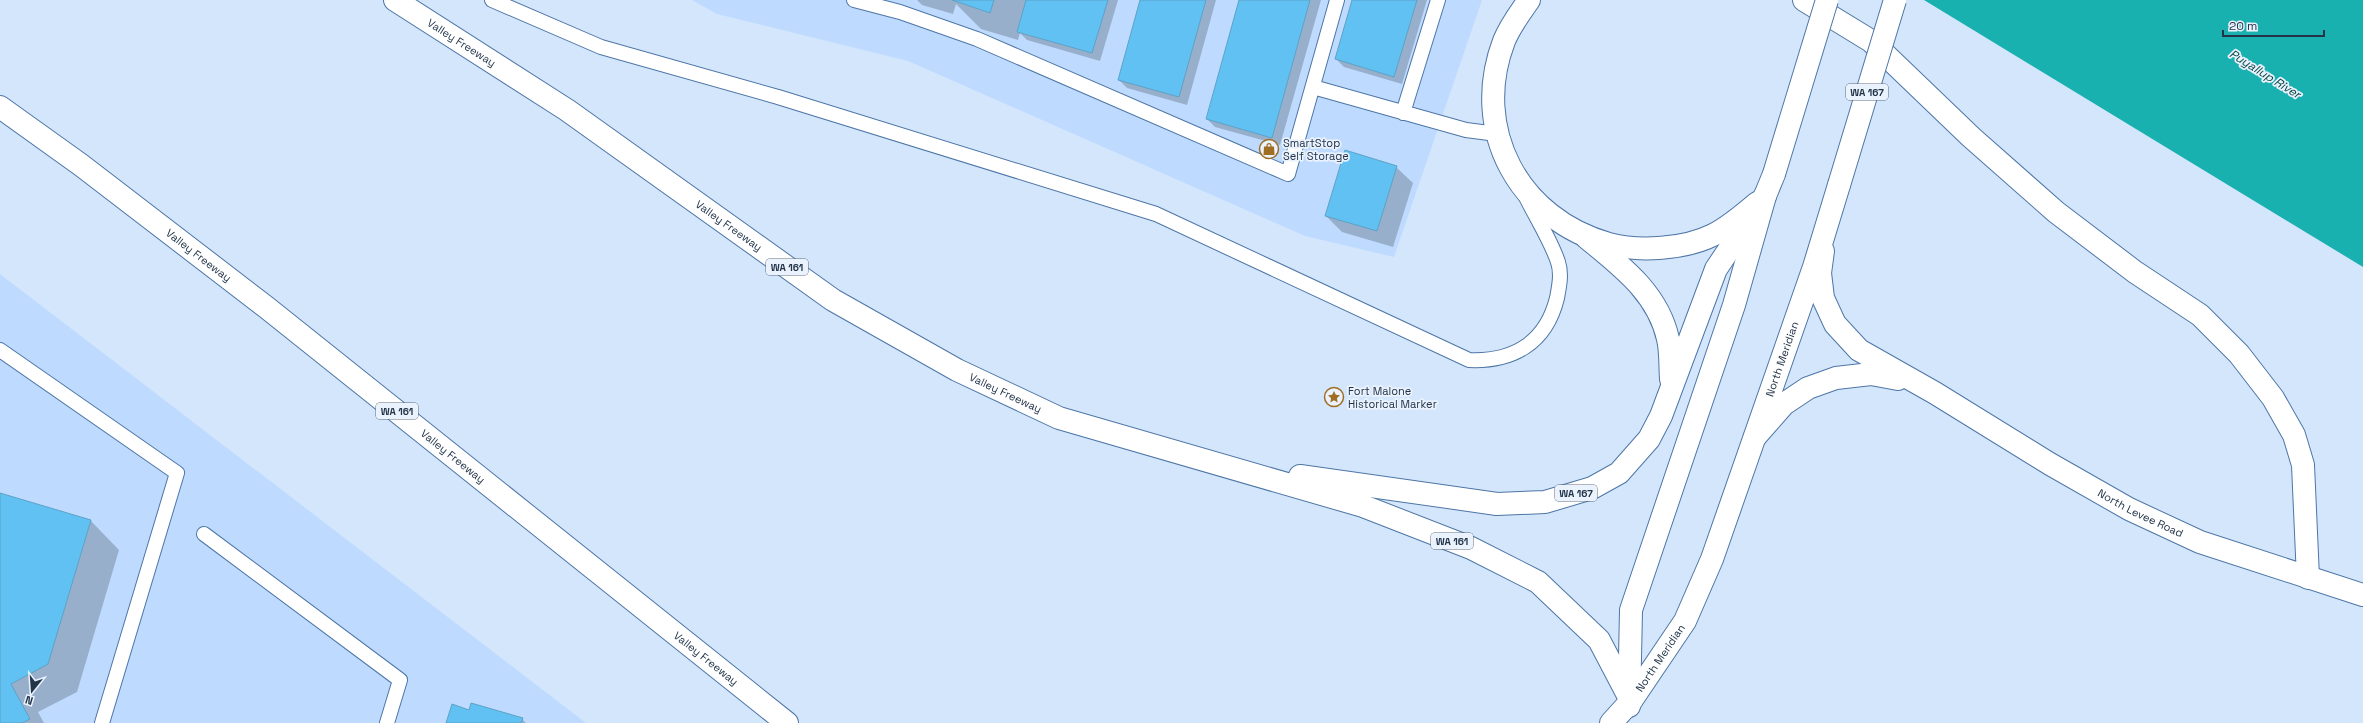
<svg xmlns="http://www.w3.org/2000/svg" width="2363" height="723" font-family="'Space Grotesk',sans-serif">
	<rect width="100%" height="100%" fill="#d4e6fc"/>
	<path fill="#bedbff" d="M692 0H1482L1394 257 1305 236 908 61 717 14Z
		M0 274 586 723H0Z"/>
	<path fill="#19b1af" d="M1924 0H2363V267Z"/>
	<path fill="#0003" d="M917 0H1118L1100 61 1027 40 1020 33 1018 40 981 29 956 4 953 14 922 5Z
		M1141 0H1216L1187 105 1127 88 1119 80Z
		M1240 0H1321L1280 145 1215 127 1207 119Z
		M1353 0H1427L1402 84 1344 67 1336 59Z
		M1396 167 1413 183 1393 247 1342 232 1326 216Z
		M0 494 91 521 119 550 77 692 38 712 44 723H0Z
		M470 711 522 719 526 723H447Z"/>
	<path fill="#61c1f2" stroke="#5da2c6" d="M952 0H994L990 13Z
		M1026 0H1108L1092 53 1017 32Z
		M1140 0H1206L1179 97 1118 80Z
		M1239 0H1310L1272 138 1206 119Z
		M1352 0H1417L1394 77 1335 59Z
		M1345 150 1397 166 1377 231 1325 216Z
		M0 493 91 520 48 664 11 684 30 719 22 723H0Z
		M471 703 523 718 521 723H446L452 704 469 710Z"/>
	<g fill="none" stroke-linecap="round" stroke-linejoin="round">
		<g stroke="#4d76a6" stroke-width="16">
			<path id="lane" d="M492 0 601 47 778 97 1156 214 1469 360C1513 362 1546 343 1557 298 1559 287 1562 274 1558 262 1551 241 1537 219 1527 199
				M854 0 900 12 977 39 1288 174 1337 0
				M1313 87 1466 130 1497 134
				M1403 113 1438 0
				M0 350 177 473 102 723
				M204 534 400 680 387 723"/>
		</g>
		<g stroke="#4d76a6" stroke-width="24">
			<g id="secondary">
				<path d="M1529 0C1520 13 1510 26 1504 41 1470 130 1519 219 1609 244 1639 252 1685 249 1713 235 1729 227 1743 215 1757 203"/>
				<path d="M1804 0 1871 41 1971 137 2056 212 2135 272 2200 315 2239 354 2273 398 2294 435 2303 465 2308 578"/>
				<path id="s1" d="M1823 251 1820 273 1823 298 1835 324 1859 350 1935 393 2050 464 2129 509 2200 542 2363 595"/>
				<path d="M1755 437 1784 404 1808 388 1836 378 1871 374 1898 379"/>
			</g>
		</g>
		<g stroke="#4d76a6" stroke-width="24">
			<g id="primary">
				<path id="s2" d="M1631 701 1685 621 1712 559 1814 267 1839 185"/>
				<path d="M1629 706 1631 610 1734 305 1765 196 1774 174"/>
			</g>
		</g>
		<g stroke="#4d76a6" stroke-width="24">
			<g id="highway">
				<path id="s3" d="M395 0 567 110 833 300 957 370 1059 418 1363 506 1471 548 1538 582 1599 640 1631 701 1611 723"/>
				<path id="s4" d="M0 107 81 165 266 307 787 723"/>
				<path d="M1587 238C1621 266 1658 293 1668 339 1671 351 1670 366 1671 379"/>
				<path d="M1300 476 1497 504 1545 502 1592 488 1619 473 1649 439 1661 416 1716 269 1765 196"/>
			</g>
		</g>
		<use href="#lane" stroke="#fff" stroke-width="14"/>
		<use href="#secondary" stroke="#fff" stroke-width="22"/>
		<use href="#primary" stroke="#fff" stroke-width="22"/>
		<use href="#highway" stroke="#fff" stroke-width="22"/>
		<g stroke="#4d76a6" stroke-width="24" stroke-linecap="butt">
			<path id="primary-bridge" d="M1774 174 1827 0
				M1839 185 1895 0"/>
		</g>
		<use href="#primary-bridge" stroke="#fff" stroke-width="22"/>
	</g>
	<defs>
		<g id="shop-ring" transform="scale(1)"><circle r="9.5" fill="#eaf2fd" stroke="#a06e23" stroke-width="1.5"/><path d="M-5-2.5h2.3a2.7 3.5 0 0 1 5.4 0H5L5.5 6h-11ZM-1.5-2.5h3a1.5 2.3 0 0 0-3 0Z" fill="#a06e23"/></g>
		<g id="sight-ring" transform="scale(1)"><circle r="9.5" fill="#eaf2fd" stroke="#a06e23" stroke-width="1.5"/><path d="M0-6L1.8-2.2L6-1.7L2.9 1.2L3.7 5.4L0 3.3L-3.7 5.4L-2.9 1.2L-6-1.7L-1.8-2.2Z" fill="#a06e23"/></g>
	</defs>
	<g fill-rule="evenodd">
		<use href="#shop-ring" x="1269" y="149"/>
		<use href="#sight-ring" x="1334" y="397"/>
	</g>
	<g text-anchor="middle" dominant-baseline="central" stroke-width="3.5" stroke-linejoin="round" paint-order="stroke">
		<g fill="#eaf2fd" stroke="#5f6d7f" stroke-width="1">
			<rect x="1846" y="84" width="42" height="16" rx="3"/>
			<rect x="766" y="259" width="42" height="16" rx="3"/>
			<rect x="376" y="403" width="42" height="16" rx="3"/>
			<rect x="1555" y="485" width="42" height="16" rx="3"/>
			<rect x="1431" y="533" width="42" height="16" rx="3"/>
		</g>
		<g font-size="10" font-weight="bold" fill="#233449">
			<text x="1867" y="92">WA 167</text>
			<text x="787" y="267">WA 161</text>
			<text x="397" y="411">WA 161</text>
			<text x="1576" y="493">WA 167</text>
			<text x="1452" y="541">WA 161</text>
		</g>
		<g font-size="11" fill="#233449" stroke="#eaf2fd">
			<text stroke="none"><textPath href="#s3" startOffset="79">Valley Freeway</textPath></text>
			<text stroke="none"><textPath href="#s3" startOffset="403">Valley Freeway</textPath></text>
			<text stroke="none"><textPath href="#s4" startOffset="248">Valley Freeway</textPath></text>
			<text stroke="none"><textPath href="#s2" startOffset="376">North Meridian</textPath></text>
			<text stroke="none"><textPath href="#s3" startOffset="727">Valley Freeway</textPath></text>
			<text stroke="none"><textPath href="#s4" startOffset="572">Valley Freeway</textPath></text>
			<text stroke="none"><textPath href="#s1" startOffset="437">North Levee Road</textPath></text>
			<text stroke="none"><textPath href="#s4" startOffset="896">Valley Freeway</textPath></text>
			<text stroke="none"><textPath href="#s2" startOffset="52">North Meridian</textPath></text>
		</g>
		<g font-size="11" fill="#233449" stroke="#eaf2fd" text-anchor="start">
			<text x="1283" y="143">SmartStop<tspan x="1283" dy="13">Self Storage</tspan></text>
			<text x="1348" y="391">Fort Malone<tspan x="1348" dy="13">Historical Marker</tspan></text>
		</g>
		<g font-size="12" font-style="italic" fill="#084645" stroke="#eaf2fd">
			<text transform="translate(2265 74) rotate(32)">Puyallup River</text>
		</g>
	</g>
	<g transform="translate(32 691) rotate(197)" stroke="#eaf2fd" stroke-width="3" paint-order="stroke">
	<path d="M0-3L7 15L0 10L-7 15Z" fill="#233449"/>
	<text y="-6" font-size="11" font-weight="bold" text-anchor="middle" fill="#233449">N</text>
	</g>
	<path d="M2223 30v6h101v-6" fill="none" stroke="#233449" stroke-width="2"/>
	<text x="2229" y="30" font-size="12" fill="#233449" stroke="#eaf2fd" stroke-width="3" paint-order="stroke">20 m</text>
</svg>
